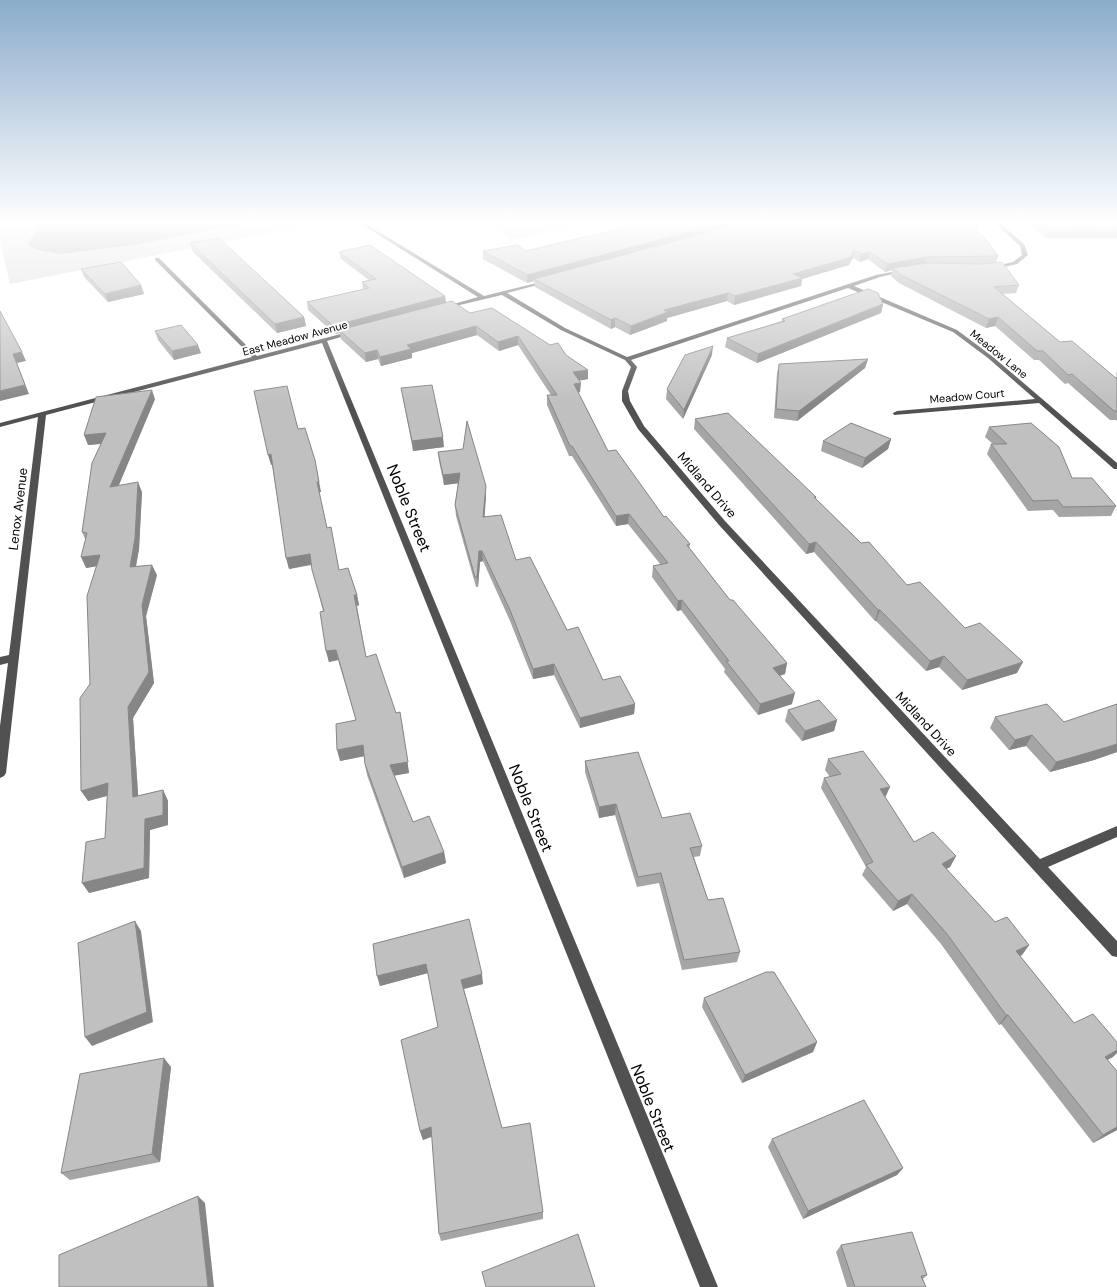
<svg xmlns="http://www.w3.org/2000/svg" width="1117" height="1287" font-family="'DM Sans',sans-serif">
	<rect width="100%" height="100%" fill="#fff"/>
	<path fill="#d8d8d8" d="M0 224H315L10 284 0 242Z
		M491 224H581L511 240Z"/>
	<path fill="#9f9f9f" d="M35 224H246L133 245 61 254 38 250 29 246V240L35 235Z"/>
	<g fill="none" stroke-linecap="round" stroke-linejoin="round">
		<path fill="#515151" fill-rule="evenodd" d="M361 224H366L484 296 549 280V282L507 293 565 328 627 357 876 275 907 269V271L880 277 854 286 957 330 992 356 1117 463V469H1114L1039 403 894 415 893 413 897 411 1035 399 988 358 953 332 848 288 631 360 637 367 628 391 630 401 644 426 725 521 1040 859 1117 826V837L1048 867 1117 941V957L1112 956 719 525 638 429 622 401V391L631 367 625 360 561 330 502 295 443 309V307L478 297Z
			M996 224H1001L1024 244 1028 255 1017 264 991 270 989 269V267L1013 262 1022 255 1020 246Z
			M155 258H159L257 356 352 331 355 333 327 341 718 1287H700L322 343 46 415 6 773 4 776 0 778V726L8 663 0 665V657L9 655 38 417 0 427V423L252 357 155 260Z"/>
	</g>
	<path fill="#a5a5a5" d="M639 224 978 225 976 230 998 256 996 263 1019 285 1016 293 1003 294 1060 342 1116 378 1117 370V421L1116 420H1110L1068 383 1065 384 1039 360H1034L995 326 986 328 899 283 891 276 892 270 885 272 868 259 860 262 853 258 849 265 802 279 801 286 734 305 727 301 667 318V321L630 335 615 327 611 329 535 287 534 281 527 283 483 259V251H526Z
		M1030 224H1117V238H1046Z
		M190 243 304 317 306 326 277 333 192 251Z
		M339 252 445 296 446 302 566 355 588 379 579 380 580 392 578 393 608 451 664 517 690 544 689 549 730 600 787 663 785 674 780 676 792 704 758 715 724 672 725 669 681 610 677 611 652 577 653 566 661 565 628 524 616 526 572 456H569L547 405V395H551L518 345 499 351 477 335 412 353V358L381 366 378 359 366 362 341 339 340 333 335 334 308 310 307 302 363 289 362 282 369 280 341 259Z
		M81 269 141 285 144 294 108 302 84 277Z
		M883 304 881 313 757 363 725 347 727 338 782 321V319Z
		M155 331 201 353 174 360 158 340Z
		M712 355 683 419 666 399 667 389Z
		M868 359 865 368 797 421 774 418 777 373 779 364Z
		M401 388 444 447 413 451 403 398Z
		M155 399 118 485 142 492 139 549 136 566 157 575 146 616 154 683 133 718 138 796 163 790 168 801V825L150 830 149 878 89 893 105 838 107 796 88 801 90 684 96 566 86 568 85 539 82 532 101 444 88 445Z
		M695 419 816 497V499L861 543 907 585 965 628 1017 673 962 690 939 667 926 671 876 621H875L814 552 806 554 694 429Z
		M989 427 1116 506 1111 516 1059 517 1053 510 1028 511 987 454 991 444H993L985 437Z
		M298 429 321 492H319L327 528 331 527 339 570 357 595 359 605 357 606 366 657 396 713 402 723 409 773 394 775 413 822 444 852 446 863 404 878 367 775 365 764 364 756 340 761 356 720 338 660 329 662 326 651 323 611 315 580 312 565 289 569 272 465H271Z
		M891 439 888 449 862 468 821 451 823 441Z
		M438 452 486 496 484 517 567 630 603 680 635 704 634 714 580 728 554 675 533 679 510 621 483 561 480 562 478 587H476L456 516 455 505 458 483 444 485 439 461Z
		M1117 704V752L1094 760 1050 772 1026 746 1009 750 990 728 995 717 1064 722Z
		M788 710 837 720 834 731 802 741 785 721Z
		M828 759 885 798 914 842 956 856 950 867 946 869 995 922 1029 945 1022 955 1020 956 1074 1023 1113 1057 1108 1059 1117 1130 1093 1143 1001 1024 999 1025 941 944 907 904 893 911 862 875 866 867 821 788 824 778 830 777 825 770Z
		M585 761 662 818 702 846 700 856 694 857 708 900 740 952 737 962 682 970 659 883 637 887 615 815 599 818 585 772Z
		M373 944 483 984 464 989 502 1128 543 1212V1219L441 1241 439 1234 432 1136 423 1140 420 1131 438 1027 428 973 380 986Z
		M704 998 817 1042 813 1052 742 1083 702 1007Z
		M171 1067 160 1162 70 1180 61 1173Z
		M772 1139 903 1168 897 1175 803 1219 768 1147Z
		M841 1245 927 1275 923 1279 926 1287H847L836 1252Z"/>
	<path fill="#868686" d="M719 224H746L534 279V281L527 283V275Z
		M854 250 853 258 849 265 802 279 801 286 734 305 735 296Z
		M870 252 868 259 860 262 861 254Z
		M927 257 925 265 893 268 892 270 885 272 887 264Z
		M141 285 144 294 108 302 105 294Z
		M728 293 727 301 667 318V321L630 335 631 326 664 310Z
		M445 296 446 304 339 330 340 333 335 334 333 326Z
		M883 304 881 313 757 363 758 354Z
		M304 317 306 326 277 333 275 324Z
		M998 317 995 326 986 328 989 319Z
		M615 318V327L611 329V320Z
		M476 326 477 335 412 353V358L381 366 380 357 407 345Z
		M518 336V345L499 351 498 342Z
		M198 345 201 353 174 360 172 351Z
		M713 346 712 355 683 419 684 410Z
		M377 350 378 359 366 362 365 353Z
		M22 352 26 361 17 363 29 394 0 401V391L13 354Z
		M868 359 865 368 797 421 799 411Z
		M588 370V379L573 382V372Z
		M581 383 580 392 574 393V384Z
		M152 390 155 399 114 497 110 487Z
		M106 433 109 443 88 445 84 435Z
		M443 437 444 447 413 451 412 441Z
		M891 439 888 449 862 468 865 458Z
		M271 454 273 464 271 465 268 455Z
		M315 460 321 492H319L317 482Z
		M460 473 461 483 444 485 443 475Z
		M138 482 142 492 139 549 134 577 130 567Z
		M486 486V496L484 527 483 517Z
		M629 514 628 524 616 526V516Z
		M816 542 814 552 806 554 809 544Z
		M479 551H482L483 561 480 562 478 587 477 577Z
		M310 554 313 564 289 569 286 558Z
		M100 555 105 565 86 568 81 557Z
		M152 565 157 575 146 616 154 683 133 718 139 807 133 797 128 707 142 605Z
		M354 595H357L359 605 357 606Z
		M682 600 681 610 677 611 678 601Z
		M878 610H880L876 621H875Z
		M336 650 338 660 329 662 326 651Z
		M944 656 939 667 926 671 930 661Z
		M1023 662 1017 673 962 690 967 680Z
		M787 663 785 674 771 678 773 668Z
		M554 664V675L533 679V669Z
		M795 693 792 704 758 715 760 704Z
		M635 704 634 714 580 728V718Z
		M400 712 409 773 393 776 390 765Z
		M837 720 834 731 802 741 805 731Z
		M1032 735 1026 746 1009 750 1015 740Z
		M1117 744V752L1094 760 1050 772 1056 762Z
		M363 745 365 756 340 761 337 750Z
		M108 783 114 794 88 801 81 791Z
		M890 787 885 798 880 789Z
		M163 790 168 801V825L150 830 149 878 89 893 82 883 145 819Z
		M616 804 615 815 599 818V807Z
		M444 852 446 863 404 878 402 867Z
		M956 856 950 867 936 874 942 864Z
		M912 894 907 904 893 911 898 901Z
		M135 921 141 931 153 1022 92 1046 85 1037Z
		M1029 945 1022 955 1009 961 1016 951Z
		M426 964 428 973 380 986 377 976Z
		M482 974 483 984 463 989 461 980Z
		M1006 1015H1008L1001 1024 999 1025Z
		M817 1042 813 1052 742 1083 745 1075Z
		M1117 1050V1053L1113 1057 1096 1066 1105 1057Z
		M164 1058 171 1067 160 1162 152 1154Z
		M431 1127 434 1136 423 1140 420 1131Z
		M1117 1127V1130L1093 1143 1103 1135Z
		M903 1168 897 1175 803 1219 808 1211Z
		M198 1196 205 1203 214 1287H208Z"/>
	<path fill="#c0c0c0" stroke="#868686" d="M639 224H719L527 275 483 251 517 245 526 251Z
		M738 224H977L978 225H971L985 238 998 256 927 257 887 264 870 252 861 254 854 250 851 257 793 274 803 278 735 296 728 293 664 310 668 312 631 326 615 318 611 320 534 279Z
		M1041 224H1117V230L1049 231Z
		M219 238 304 317 275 324 190 243Z
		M370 245 445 296 333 326 307 302 369 288 362 282 376 279 339 252Z
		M121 262 141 285 105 294 81 269Z
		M1002 262 1019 285 994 287 1060 342 1072 341 1117 379V411H1114L1072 374 1068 375 1043 351H1037L998 317 989 319 901 275 893 268 928 263 981 264Z
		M868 289 878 293 883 304 758 354 727 338 785 321 782 319Z
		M452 301 470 313 492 308 550 345 558 343 566 355 588 370 573 372 581 383 574 384 608 451 616 450 664 517 666 516 690 544 687 545 730 600H733L787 663 773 668 795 693 760 704 726 661H729L682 600 678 601 653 566 668 563 629 514 616 516 572 446H570L547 395H557L518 336 498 342 476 326 407 345 411 349 380 357 377 350 365 353 339 330Z
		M0 311 22 352 13 354 25 385 0 391Z
		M181 325 198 345 172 351 155 331Z
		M713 346 684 410 667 389 685 355Z
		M868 359 799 411 776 409 779 364Z
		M432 385 443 437 412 441 401 388Z
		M287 386 298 429 305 428 315 460 319 482H317L327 528 331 527 339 570 348 568 357 595H354L366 657 376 654 396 713 400 712 408 762 390 765 413 822 429 816 444 852 402 867 365 764 363 745 337 750 336 724 356 720 336 650 326 651 320 612 324 611 312 570 310 554 286 558 271 454 268 455 254 391Z
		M152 390 110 487 138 482 135 538 130 567 152 565 142 605 149 672 128 707 133 797 163 790V815L145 819 144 868 82 883 86 842 105 838 108 783 81 791 80 698 90 684 87 596 100 555 81 557 87 533 82 532 92 463 106 433 84 435 96 397Z
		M728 413 816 497H814L861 543 869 542 907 585 920 582 965 628 980 623 1023 662 967 680 944 656 930 661 880 610H878L816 542 809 544 695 419Z
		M467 421 486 486 483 517 501 515 516 560 530 557 567 630 578 627 603 680 620 676 635 704 580 718 554 664 533 669 510 610 482 551H479L477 577H475L455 505 460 473 443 475 438 452 463 449Z
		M851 423 891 439 865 458 823 441Z
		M1031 423 1059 447 1072 478H1092L1116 506 1063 507 1058 500 1033 501 991 444H1007L989 427Z
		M819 700 837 720 805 731 788 710Z
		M1047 704 1064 722 1117 704V744L1101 749 1056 762 1032 735 1015 740 995 717Z
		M863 751 890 787 880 789 914 842 933 832 956 856 942 864 995 922 1007 917 1029 945 1016 951 1074 1023 1093 1014 1117 1042V1050L1105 1057 1117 1071V1127L1103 1135 1008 1015H1006L947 934 912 894 898 901 866 865 873 862 824 778 841 774 828 759Z
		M638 752 662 818 690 813 702 846 690 848 708 900 723 898 740 952 684 960 661 873 638 877 616 804 599 807 585 761Z
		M469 919 482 974 461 980 502 1128 530 1123 543 1212 439 1234 431 1127 420 1131 401 1040 438 1027 426 964 377 976 373 944Z
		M135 921 147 1012 85 1037 78 943Z
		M766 972H774L817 1042 745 1075 704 998Z
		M164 1058 152 1154 61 1173 80 1074Z
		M864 1100 903 1168 808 1211 772 1139Z
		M198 1196 208 1287H59V1255Z
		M912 1232 927 1275 921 1276 926 1287H855L841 1245Z
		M578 1234 595 1287H486L482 1272Z"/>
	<linearGradient id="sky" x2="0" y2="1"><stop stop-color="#8baccb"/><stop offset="0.55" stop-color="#fff"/><stop offset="1" stop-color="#fff" stop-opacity="0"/></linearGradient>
	<rect width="1117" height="404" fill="url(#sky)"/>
	<g text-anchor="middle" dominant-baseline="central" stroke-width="4" stroke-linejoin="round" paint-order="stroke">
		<g font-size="11" fill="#000" stroke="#fff">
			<text transform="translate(295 338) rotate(-15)">East Meadow Avenue</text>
			<text transform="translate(999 354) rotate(39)">Meadow Lane</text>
			<text transform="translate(967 396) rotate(-5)">Meadow Court</text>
		</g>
		<g font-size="13" fill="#000" stroke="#fff">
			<text transform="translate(707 485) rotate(49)">Midland Drive</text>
			<text transform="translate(18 509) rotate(-83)">Lenox Avenue</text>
			<text transform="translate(926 724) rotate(47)">Midland Drive</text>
		</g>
		<g font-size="16" fill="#000" stroke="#fff">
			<text transform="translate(409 508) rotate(68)">Noble Street</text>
			<text transform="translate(531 808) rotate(68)">Noble Street</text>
			<text transform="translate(653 1108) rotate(68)">Noble Street</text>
		</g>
	</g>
</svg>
